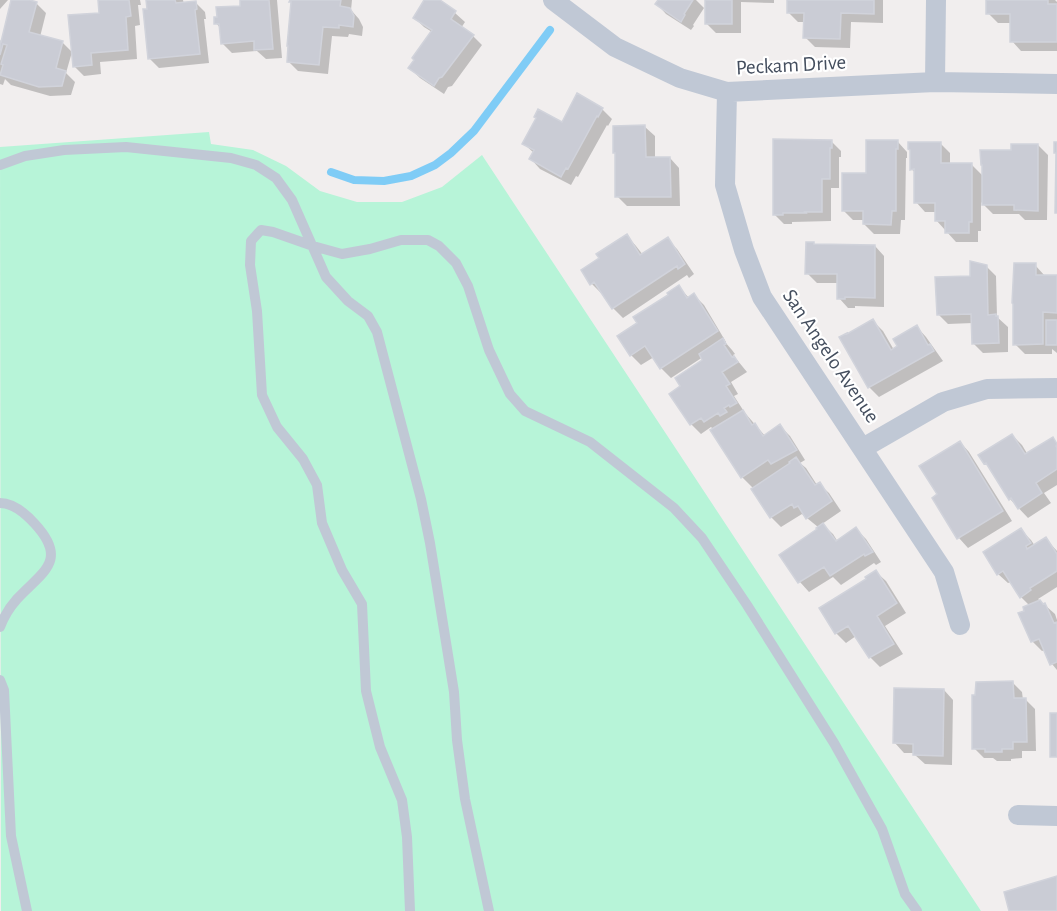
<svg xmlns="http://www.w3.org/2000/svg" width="1057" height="911" font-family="'Alegreya Sans',sans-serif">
	<rect width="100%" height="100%" fill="#f1eeee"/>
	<path fill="#b7f4d8" d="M209 132 211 144 253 150 286 166 320 191 357 202H402L442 187 482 155 981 911H1L0 147Z"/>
	<path fill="#0003" d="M0 0H8L0 9Z
		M13 0H24L36 3 46 13 40 37 62 42 72 52 66 73 75 82 71 95 50 96 11 85 5 79 3 85 0 84V43L2 44Z
		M100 0H140L141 5H138L140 25 135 26 137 59 100 62 101 74 84 76 74 66 101 14Z
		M147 0H183L184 4 196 3 205 12 206 19H204L209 63 159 68 150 59Z
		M241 0H277L282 58 266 59 257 51 232 53 222 43 221 29 216 23 242 7Z
		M291 0H352L351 10 359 19 363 27 362 36 349 34 348 37 332 36 328 74 298 71 288 61 293 3Z
		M426 0H437L455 13 465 22 461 28 473 36 482 45 452 86 448 87 444 94 420 78 410 68 432 32 424 27 415 18Z
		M659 0H696L704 8 693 25 694 26 691 30 666 14 657 4Z
		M707 0H774V3L741 2V33H716L706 23Z
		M789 0H883V23L851 22 850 48 815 47 805 37V22H798L788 12Z
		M988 0H1055L1057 2V51H1021L1012 41V23H998L988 13Z
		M602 109 612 119 608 126 607 125 578 177 576 176 571 185 540 169 531 159 534 153 524 144 562 124Z
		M645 127 655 136V159L670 158 679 168 680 206H627L617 196 616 154 614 152Z
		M831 141 841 151V157H839V188H831V221L792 222V224H784L774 214Z
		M898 142 907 152V158H906L905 220H901L900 234H874L864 224V220H853L843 210 868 175Z
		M940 143 950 153V165H972L984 177 1013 152 1038 145 1048 155 1047 220H1025L1019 214H993L981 202V231H978V242H956L936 220 937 212H925L916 202V173L911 169Z
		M627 236 636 246 643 255 667 239 677 249 694 274 689 278 687 275 623 318 613 308 603 292 601 293 592 284 601 258Z
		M815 246H875L884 256V307L855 306V308H848L839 298V283H817L807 273Z
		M1035 265 1045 276H1057V353L1052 349V354H1025L1015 344Z
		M986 266 996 276 997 317 1008 327V352L983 353 973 343V323L948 324 938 314 972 277Z
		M679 287 689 298 694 295 704 305 726 342H725L732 350 735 354 733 355 747 372 731 382 738 394 734 396 745 413 765 436 780 426 790 436 805 460 800 463 806 468 817 485 819 484 829 493 841 511 822 524 833 534 838 542 856 529 866 539 881 562 876 565 874 563 841 585 833 577 809 592 800 582 781 555 819 530 818 527 802 514 781 527 771 517 754 489 742 477 714 430 711 427 701 434 691 424 682 387 705 360 703 357 671 378 661 368 654 357 641 365 631 355 619 336 639 323Z
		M873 321 883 331 894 350 917 327 926 337 943 361 879 397 869 387 841 338Z
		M1012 435 1022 445 1028 455 1052 439 1057 443V485L1044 493 1051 503 1028 518 1010 499 991 469 985 463Z
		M960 442 969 452 1012 521 968 548 959 538 934 498 939 495Z
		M1021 530 1031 540 1035 546 1046 539 1057 551V587L1038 599 1055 614 1057 620V670L1052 664 1045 650 1042 651 1032 641 1026 611 1030 606 1021 597 1011 582 1008 583 998 574Z
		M876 572 886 581 906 613 885 626 903 654 880 667 870 657 856 636 846 643 836 633 868 579Z
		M1013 683 1022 692 1023 700H1026L1035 709 1036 751H1022V758L1011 759V761H997L993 758H984L974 748Z
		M944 690 953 700 952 765 925 764 915 755V753H904L895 743Z"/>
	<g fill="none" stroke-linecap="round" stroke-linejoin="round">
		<path stroke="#7fccf6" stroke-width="8" d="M331 172 354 180 384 181 411 176 435 165 451 153 474 131 550 30"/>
	</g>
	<path fill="#caccd5" stroke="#d1d3db" stroke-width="1.5" d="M11 0H30L37 2 29 32 63 41 56 68 66 71 62 86 39 87 0 75 3 65 1 64 7 45 3 44 0 55V41L1 42Z
		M98 0H129L131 16 126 17 128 50 91 53 92 65 73 67 68 15 99 13Z
		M146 0H175L176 3 196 1 197 9 195 10 200 54 148 59 143 9H147Z
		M240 0H269L273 49 254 50V41L221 44 219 24H214V17H217L216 7 240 6Z
		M290 0H341L340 6 350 8 354 16 353 27 339 25V28L323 27 319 65 287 62 288 46H287L291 2H289Z
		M424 0H440L456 11 451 19 474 35 442 77 439 78 434 86 408 68 414 60 412 58 432 30 413 18Z
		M658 0H693L684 14 685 15 681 22 655 4Z
		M705 0H732V24H705Z
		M787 0H874V14L841 13 840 39 803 38 804 13H787Z
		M986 0H1048V4H1057V42H1010V14H986Z
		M577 93 603 108 598 117 597 116 568 169 566 168 561 177 529 159 534 150 522 144 536 118 534 117 538 109 562 122Z
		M645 125 646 157H670L671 197H615V153H613V126Z
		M773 139 832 140V148H830V179H822V212H805L806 213H783V215H773Z
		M866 140H898V149H896V211H892L891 225 863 224V211H842V173H866Z
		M908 142H941V163H972V222H969V233H945V221H935V203H914V169L910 170V150L908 149Z
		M1054 142H1057V213H1055L1056 153H1054Z
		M1011 144H1038V211L1014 210V205H982V165H981L980 150H1011Z
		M627 234 640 255 668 237 685 264 678 269 677 266 612 309 594 282 590 285 581 270 599 258 596 254Z
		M806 242H814V244L875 245V298L845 297V299H837V274H805Z
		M970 261 987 265 988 315 996 314V316H998L999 343 972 344 971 314 937 315 935 277 970 276Z
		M1014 263H1036V275H1057V313L1043 312V344L1013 345V304L1012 303Z
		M679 285 687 298 694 293 718 331 660 369 645 346 630 356 617 336 637 323 633 317 668 295 667 293Z
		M873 319 891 350 897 346 893 339 917 325 928 345 930 344 934 351 868 388 839 337 847 333V334Z
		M1046 320H1057V345H1046Z
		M723 338 726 344 724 345 732 357 734 356 738 362 722 372 730 384 726 386 737 403 730 407 729 405 724 408 727 412 720 416 718 413 704 422 701 418 690 425 669 394 680 386 675 378 702 360 699 354Z
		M743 410 752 425 755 423 763 436 780 424 797 450 771 464 768 460 741 478 710 430Z
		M1012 434 1025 454 1053 437 1057 444 1056 446 1057 448V469L1036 483 1042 493 1018 509 1011 498 1009 500 986 463 984 464 978 455Z
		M960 441 1003 511 957 539 932 498 937 494 919 466Z
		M796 457 815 485 820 482 832 501 806 519 798 506 794 508 792 504 770 518 751 489 790 463 789 462Z
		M823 523 836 541 856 527 873 552 865 556 864 554 830 576 824 567 798 583 779 555 817 529 816 528Z
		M1021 528 1031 543 1026 546 1027 549 1046 537 1057 554V571L1030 588 1031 590 1020 598 1003 571 997 575 983 552Z
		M876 570 897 603 877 616 894 644 869 658 848 626 835 634 819 608 866 579 865 577Z
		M1040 600 1043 604 1045 603 1054 623 1057 622V662L1050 665 1039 639 1031 642 1018 613 1024 611 1023 607Z
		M1013 681 1014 698H1026L1027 742H1013V749H1002V752H985V749H972V695H975L976 682Z
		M894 688 944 689 943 756 913 755V744L893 743Z
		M1050 713H1057V757H1050Z
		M1057 876V911H1009L1004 892Z"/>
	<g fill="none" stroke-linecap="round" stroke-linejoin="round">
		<path stroke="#c0c8d5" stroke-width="10" d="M0 165 25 156 64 150 126 147 231 158 256 165 276 178 292 200 326 277 348 301 368 316 377 332 421 499 430 543 454 692 457 740 465 799 489 911
			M0 503C13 503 26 514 35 524 69 561 42 572 17 599 9 608 4 616 0 627
			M0 680 4 690 11 836 27 911
			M410 911 407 837 402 800 380 747 366 691 362 604 342 570 322 523 317 485 303 459 277 427 262 395 257 311 250 265 251 241 261 230 273 232 313 246 342 254 370 249 401 240H428L439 246 456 263 468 286 489 350 510 394 525 411 590 442 674 508 702 538 747 605 834 743 882 829 905 894 917 911"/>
		<path stroke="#c0c8d5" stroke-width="20" d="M553 0 615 47 680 78 727 92 935 82 1057 84
			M935 82 936 0
			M727 92 725 185 744 250 762 297 944 572 960 625
			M863 448 943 402 987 389 1057 388
			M1018 815 1057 816"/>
	</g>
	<g text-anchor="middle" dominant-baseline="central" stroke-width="4.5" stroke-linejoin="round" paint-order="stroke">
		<g font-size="21" fill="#444e5e" stroke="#fff">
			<text transform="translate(791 65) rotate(-3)">Peckam Drive</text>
			<text transform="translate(831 356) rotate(56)">San Angelo Avenue</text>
		</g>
	</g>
</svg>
